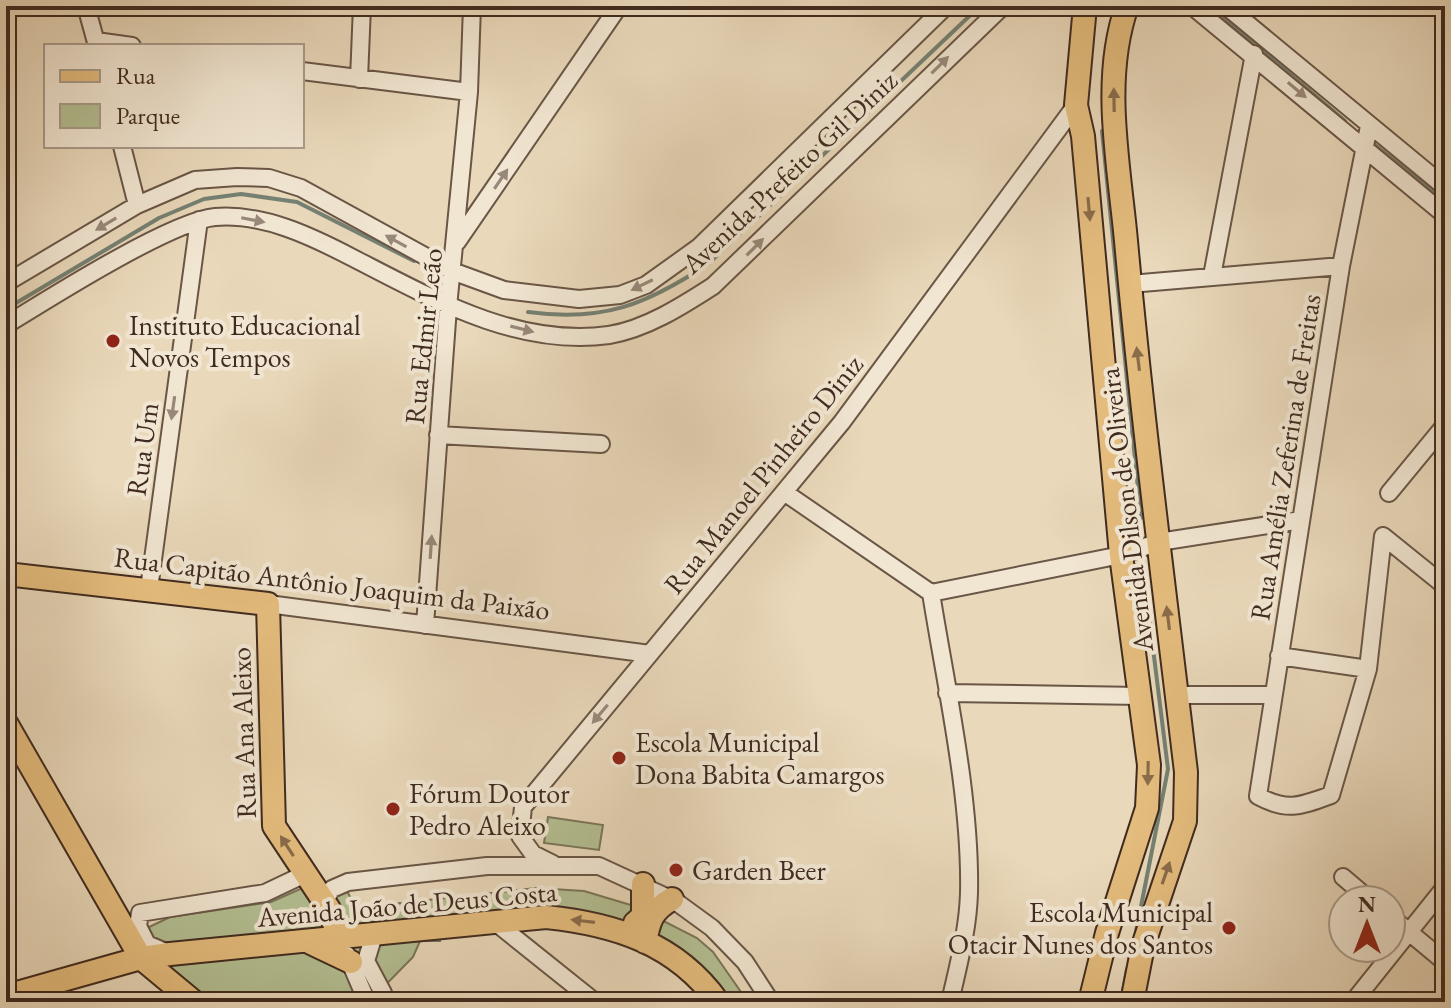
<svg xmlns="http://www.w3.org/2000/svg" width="1451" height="1008" font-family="'EB Garamond',serif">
	<rect width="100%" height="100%" fill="#e9d8ba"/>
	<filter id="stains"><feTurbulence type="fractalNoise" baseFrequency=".0025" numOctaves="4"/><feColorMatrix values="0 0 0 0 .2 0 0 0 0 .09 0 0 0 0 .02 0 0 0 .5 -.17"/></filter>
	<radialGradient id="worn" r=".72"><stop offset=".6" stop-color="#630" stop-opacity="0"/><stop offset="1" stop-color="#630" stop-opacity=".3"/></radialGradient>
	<path fill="#b3bf92" stroke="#7a7559" stroke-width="2" d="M548 817 603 825 599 850 544 843Z
		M307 886 347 891 356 908 536 888 584 891 634 906 697 938 713 952 748 1002H727L712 976 657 934 545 908 367 923 368 941 439 931 440 941H420L413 957 369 1002H200L174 982 147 928 170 917 271 902Z"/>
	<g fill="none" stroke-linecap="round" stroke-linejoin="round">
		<path stroke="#758173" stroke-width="4" d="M1211 7 1345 121
			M1102 131 1141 518
			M1375 145 1445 201
			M6 309 159 218 204 199 241 194 297 202 414 261
			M528 312C603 322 646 305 708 264L980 6
			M1135 937 1168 769 1144 576
			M1121 1002 1127 969"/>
		<g stroke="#6a5646" stroke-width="20">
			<path id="minor" d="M86 6 97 46
				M1192 6 1445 215
				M1226 6 1445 187
				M96 41 132 46
				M302 71 469 92
				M359 79 362 6
				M1369 126 1341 266 1258 796C1287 812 1301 806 1331 795L1368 669 1383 536
				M122 146 137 205
				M457 242 619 6
				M1212 276 1254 54
				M6 283 137 205 195 180 237 177 269 178 301 188 452 271 504 290 579 299 620 295 646 285 699 247 946 6
				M1130 284 1341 266
				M6 325C48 299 171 221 215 217 263 213 311 236 353 258 431 298 518 348 609 335 646 329 682 306 713 286L1003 6
				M438 435 601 444
				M784 492 931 593C946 687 971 797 969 893 968 930 958 966 950 1002
				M1389 493 1445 425
				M1383 536 1445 586
				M149 589 199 220
				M931 593 1121 555 1159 542 1301 520
				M268 604 650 654
				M425 625 448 307 469 92 472 6
				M1279 656 1368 669
				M947 693 1141 696
				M1177 695H1272
				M553 864 533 854 520 836 523 807 842 422 1076 105
				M1343 877 1370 900
				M324 901 332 889 348 882 487 866H599L675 901 712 928 745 962 771 1002
				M1391 917 1445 962
				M495 922 595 1002
				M374 935 366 961 383 993
				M168 953 147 944 138 926 140 913 265 893 305 874
				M347 955 365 997
				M1353 1002 1445 887"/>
		</g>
		<g stroke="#402b20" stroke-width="26">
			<path id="major" d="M1085 6 1076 105 1083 136 1121 555 1149 765 1147 808 1107 933 1090 1002
				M1127 6C1101 80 1119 164 1126 241 1142 418 1165 595 1186 772L1185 821 1143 946 1132 1002
				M6 574 268 604 274 826 329 909 339 938
				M6 723 141 958 194 1002
				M635 923 643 916V884
				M645 942C649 921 652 910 672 899
				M311 943 351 962
				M6 996 141 958 170 954 546 917C614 924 676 943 718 1002"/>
		</g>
		<use href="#minor" stroke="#f1e6d2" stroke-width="16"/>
		<use href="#major" stroke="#e4bc7d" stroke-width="22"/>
	</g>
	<defs><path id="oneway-solid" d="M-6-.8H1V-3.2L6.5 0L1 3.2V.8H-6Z" transform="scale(2)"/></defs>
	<g fill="#988879">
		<use href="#oneway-solid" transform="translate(940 65) rotate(-45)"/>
		<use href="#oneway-solid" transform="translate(1297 90) rotate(40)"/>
		<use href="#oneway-solid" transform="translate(501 179) rotate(-56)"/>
		<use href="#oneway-solid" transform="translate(253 220) rotate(11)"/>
		<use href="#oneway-solid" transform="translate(106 224) rotate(149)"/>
		<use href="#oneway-solid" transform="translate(396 241) rotate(-151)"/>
		<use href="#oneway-solid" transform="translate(755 247) rotate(-45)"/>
		<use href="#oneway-solid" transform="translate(642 285) rotate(154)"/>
		<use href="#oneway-solid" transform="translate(522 329) rotate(14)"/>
		<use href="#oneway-solid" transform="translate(173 408) rotate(98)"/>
		<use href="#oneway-solid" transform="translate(431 547) rotate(-86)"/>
		<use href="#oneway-solid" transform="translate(600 714) rotate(130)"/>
	</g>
	<g fill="#8a6c4a">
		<use href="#oneway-solid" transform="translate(1114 100) rotate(-91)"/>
		<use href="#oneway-solid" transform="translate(1089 209) rotate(85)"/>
		<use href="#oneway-solid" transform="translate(1138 359) rotate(-97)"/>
		<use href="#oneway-solid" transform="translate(1168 618) rotate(-97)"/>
		<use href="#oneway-solid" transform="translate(1148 773) rotate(91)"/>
		<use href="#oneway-solid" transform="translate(287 846) rotate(-123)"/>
		<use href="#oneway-solid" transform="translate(1166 873) rotate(-71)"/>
		<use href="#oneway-solid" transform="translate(583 921) rotate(-173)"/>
	</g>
	<g fill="#8f2418" stroke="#f1e6d2" stroke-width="3">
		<circle cx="113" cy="341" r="8"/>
		<circle cx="619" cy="758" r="8"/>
		<circle cx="393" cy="809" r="8"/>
		<circle cx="676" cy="870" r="8"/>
		<circle cx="1229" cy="928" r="8"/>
	</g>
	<g text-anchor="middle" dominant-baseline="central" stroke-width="8" stroke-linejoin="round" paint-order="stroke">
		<g font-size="28" fill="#402b20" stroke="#f1e6d2">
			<text transform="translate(789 172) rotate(-43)">Avenida Prefeito Gil Diniz</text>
			<text transform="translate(423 336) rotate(-84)">Rua Edmir Leão</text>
			<text transform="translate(142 449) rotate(-82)">Rua Um</text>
			<text transform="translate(1285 457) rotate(-81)">Rua Amélia Zeferina de Freitas</text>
			<text transform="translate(763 474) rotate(-51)">Rua Manoel Pinheiro Diniz</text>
			<text transform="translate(1126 510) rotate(-97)">Avenida Dilson de Oliveira</text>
			<text transform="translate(332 583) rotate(7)">Rua Capitão Antônio Joaquim da Paixão</text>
			<text transform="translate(243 733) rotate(-92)">Rua Ana Aleixo</text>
			<text transform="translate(407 904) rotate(-5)">Avenida João de Deus Costa</text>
		</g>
		<g font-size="28" fill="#402b20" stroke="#f1e6d2" text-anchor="start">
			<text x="129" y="325">Instituto Educacional<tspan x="129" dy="32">Novos Tempos</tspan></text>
			<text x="635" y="742">Escola Municipal<tspan x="635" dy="32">Dona Babita Camargos</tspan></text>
			<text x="409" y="793">Fórum Doutor<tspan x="409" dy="32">Pedro Aleixo</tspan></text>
			<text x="692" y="870">Garden Beer</text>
			<text x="1213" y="912" text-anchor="end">Escola Municipal<tspan x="1213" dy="32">Otacir Nunes dos Santos</tspan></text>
		</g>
	</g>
	<rect width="1451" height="1008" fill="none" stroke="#e9d8ba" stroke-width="32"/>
	<rect x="8" y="8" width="1435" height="992" fill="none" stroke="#402b20" stroke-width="4"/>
	<rect x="16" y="16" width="1419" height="976" fill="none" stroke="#402b20" stroke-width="2"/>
	<rect x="44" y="44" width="260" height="104" fill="#f1e6d2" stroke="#aa9b8b" stroke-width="2"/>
	<rect x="60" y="70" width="40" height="12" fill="#e4bc7d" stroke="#aa9b8b" stroke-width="2"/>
	<text x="116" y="84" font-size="24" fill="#402b20">Rua</text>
	<rect x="60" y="104" width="40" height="24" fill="#b3bf92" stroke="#aa9b8b" stroke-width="2"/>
	<text x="116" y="124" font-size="24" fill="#402b20">Parque</text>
	<g transform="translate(1367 924)"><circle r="38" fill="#f1e6d2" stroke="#aa9b8b" stroke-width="2"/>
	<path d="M0-6L14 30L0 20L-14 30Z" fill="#8f2418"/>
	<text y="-12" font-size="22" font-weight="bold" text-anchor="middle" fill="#402b20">N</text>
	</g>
	<rect width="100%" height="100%" filter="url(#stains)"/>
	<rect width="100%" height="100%" fill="url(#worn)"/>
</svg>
